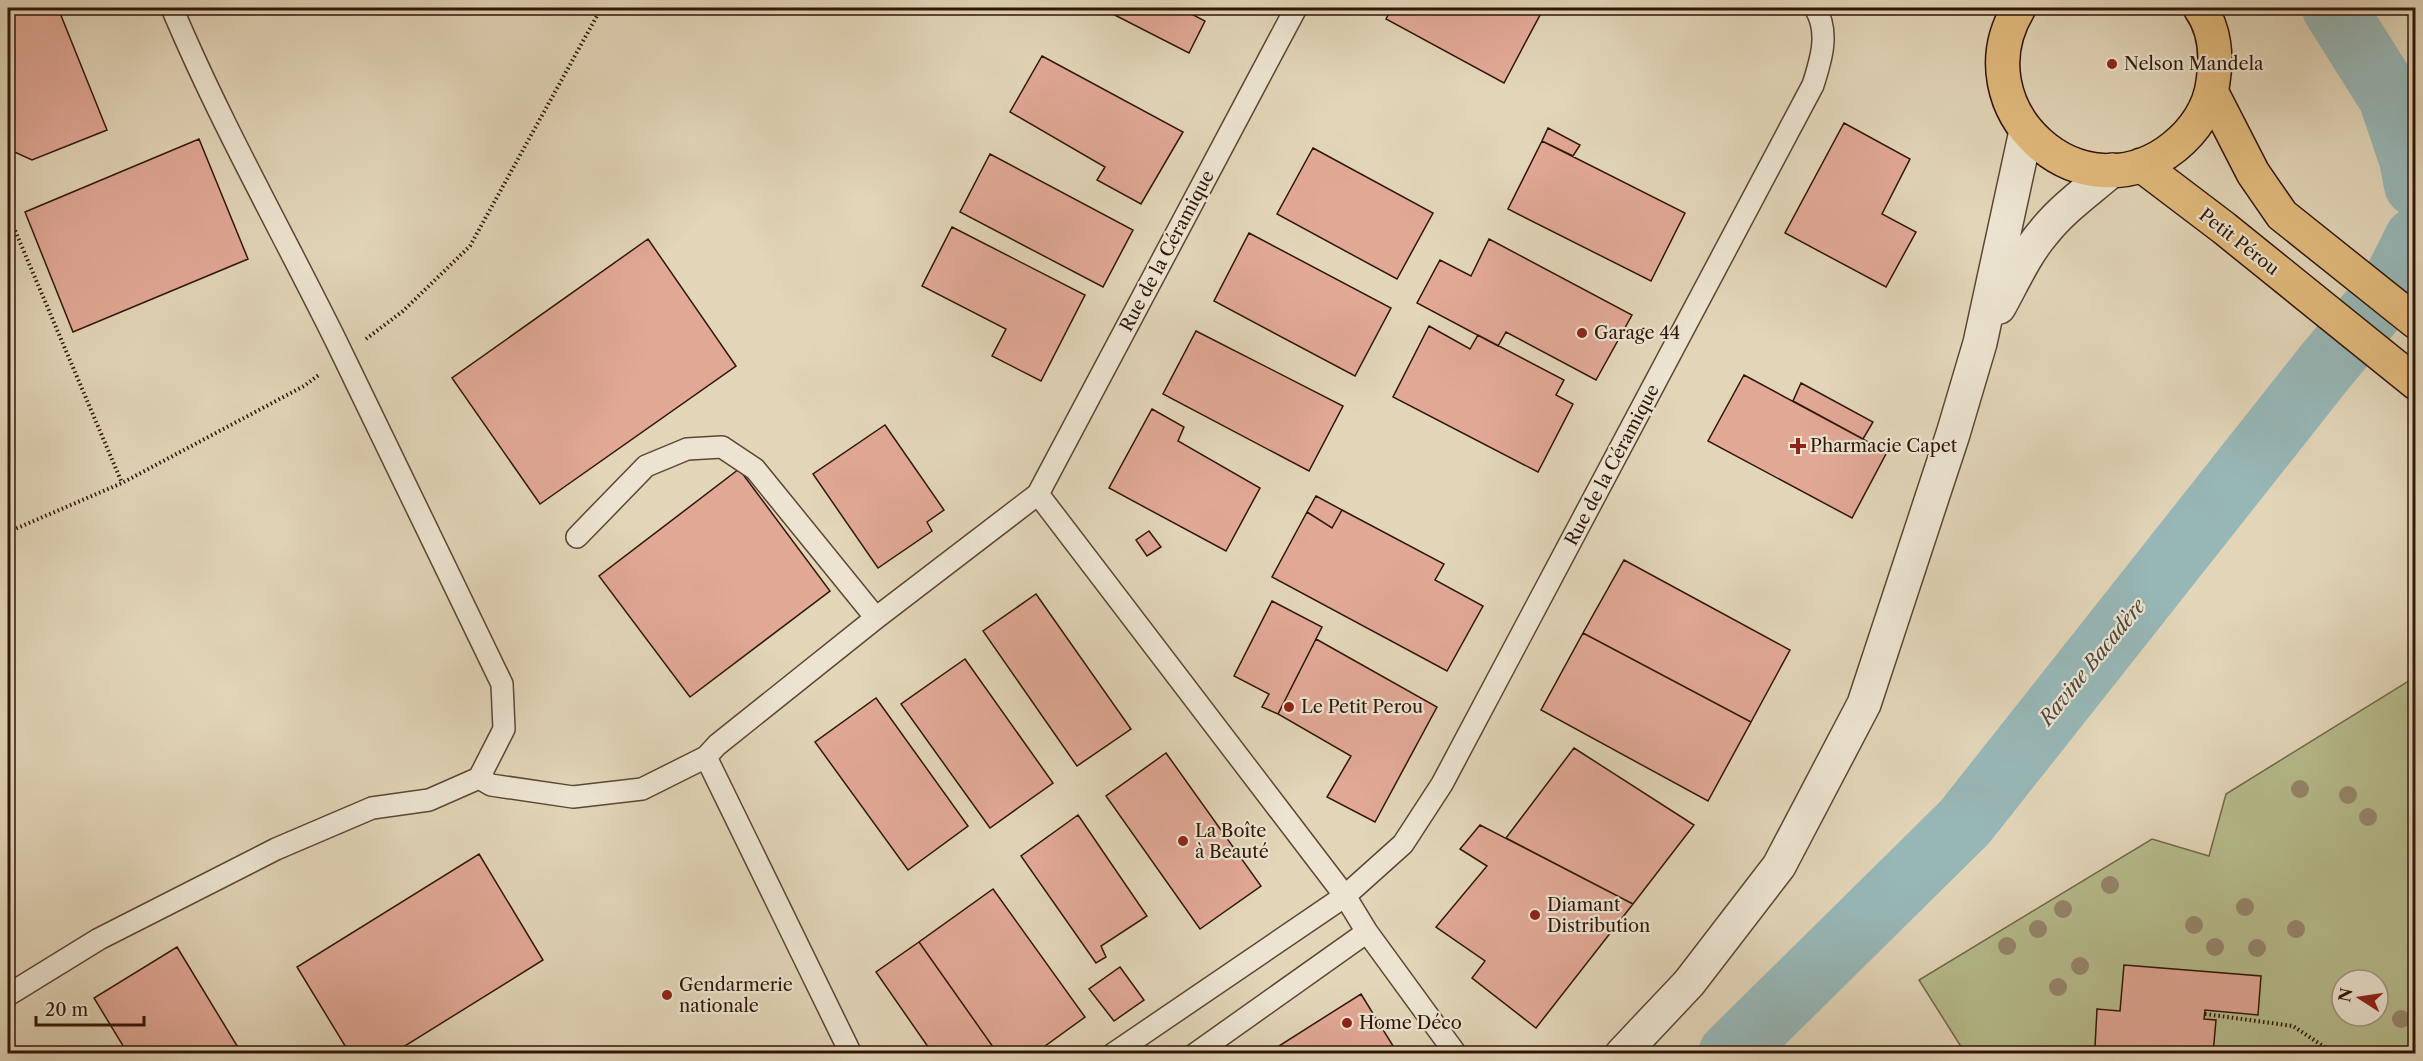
<svg xmlns="http://www.w3.org/2000/svg" width="2423" height="1061" font-family="'Libre Caslon Text',serif">
	<rect width="100%" height="100%" fill="#e2d5b8"/>
	<filter id="stains"><feTurbulence type="fractalNoise" baseFrequency=".00333" numOctaves="4"/><feColorMatrix values="0 0 0 0 .2 0 0 0 0 .09 0 0 0 0 .02 0 0 0 .5 -.17"/></filter>
	<radialGradient id="worn" r=".72"><stop offset=".6" stop-color="#630" stop-opacity="0"/><stop offset="1" stop-color="#630" stop-opacity=".3"/></radialGradient>
	<path fill="#b6bc8d" stroke="#73694a" stroke-width="1.5" fill-rule="evenodd" d="M2415 677V1053H1965L1919 980 2152 839 2209 856 2226 794ZM2342 980H2378V1016H2342Z"/>
	<g fill="none" stroke-linecap="round" stroke-linejoin="round">
		<path stroke="#97b7b7" stroke-width="64" d="M2334 8 2390 97 2411 159 2416 185
			M1730 1054 1965 822 2324 368 2393 285 2416 239"/>
	</g>
	<path fill="#e1a896" stroke="#301607" stroke-width="1.5" d="M8 8H58L107 130 32 160 8 149Z
		M1101 8H1180L1205 21 1189 53Z
		M1392 8H1526L1540 15 1504 83 1386 19Z
		M1042 56 1183 132 1141 204 1097 180 1105 167 1010 112Z
		M1844 123 1910 159 1882 214 1916 232 1886 287 1785 233Z
		M1548 128 1580 145 1573 156 1542 141Z
		M199 139 248 259 73 332 25 212Z
		M1542 141 1685 213 1651 281 1508 209Z
		M1313 148 1433 213 1397 279 1277 214Z
		M990 154 1133 230 1103 287 960 212Z
		M952 227 1085 295 1041 381 992 356 1006 329 922 286Z
		M1249 233 1391 308 1355 376 1214 301Z
		M648 239 736 366 540 504 452 378Z
		M1489 239 1632 315 1596 380 1506 332 1498 346 1417 303 1440 260 1471 276Z
		M1429 326 1470 349 1478 335 1564 380 1556 395 1573 404 1538 472 1393 397Z
		M1196 331 1343 406 1309 471 1163 394Z
		M1744 375 1887 452 1852 518 1708 441Z
		M1801 383 1873 422 1863 439 1793 401Z
		M1152 409 1184 427 1178 441 1260 488 1226 551 1109 488Z
		M885 425 944 510 927 522 932 531 878 568 813 474Z
		M739 469 830 591 690 697 599 576Z
		M1316 496 1342 510 1332 528 1307 512Z
		M1342 510 1444 564 1435 580 1483 606 1447 671 1272 577 1307 512 1332 528Z
		M1149 531 1161 547 1147 556 1136 540Z
		M1624 560 1790 650 1751 722 1583 633Z
		M1036 594 1131 729 1077 766 983 631Z
		M1272 601 1322 627 1278 714 1262 707 1269 694 1234 676Z
		M1583 633 1751 722 1708 801 1541 710Z
		M1316 639 1437 707 1375 822 1327 797 1351 756 1278 714Z
		M965 659 1053 783 990 828 901 704Z
		M876 698 968 826 908 870 815 742Z
		M1574 748 1694 825 1633 904 1506 838Z
		M1166 753 1261 886 1200 929 1106 796Z
		M1078 815 1147 916 1101 946 1106 957 1096 963 1021 856Z
		M1480 825 1633 904 1536 1028 1472 978 1485 961 1436 927 1487 866 1460 849Z
		M479 854 543 960 392 1054H350L297 967Z
		M993 889 1085 1017 1034 1054H998L919 942Z
		M919 942 998 1054H933L876 972Z
		M177 947 242 1054H128L94 998Z
		M2124 965 2261 976 2258 1015 2205 1010 2204 1019 2216 1020 2213 1054H2184L2095 1047 2097 1009 2120 1011Z
		M1120 967 1144 1000 1114 1021 1089 989Z
		M1361 994 1398 1054H1273L1271 1051Z"/>
	<g fill="none" stroke-linecap="round" stroke-linejoin="round">
		<g stroke="#5c4633" stroke-width="24">
			<path id="service" d="M1038 494 1345 896 1367 932 1456 1054
				M577 537 646 466 687 449 722 447 755 469 876 618
				M706 757 851 1054
				M479 778 491 785 573 797 642 789 706 757 717 745 876 618 1038 494 1296 8
				M8 995 99 939 276 849 372 808 429 800 479 778 504 729 502 684C446 570 392 455 336 341 281 230 220 122 172 8
				M1113 1054 1345 896 1403 844 1442 784 1813 85C1821 60 1830 32 1815 8
				M1195 1054 1367 932"/>
		</g>
		<g stroke="#5c4633" stroke-width="36">
			<path id="tertiary" d="M1999 307C2013 282 2025 254 2044 232 2063 208 2089 190 2112 170
				M1622 1054 1689 983 1779 866 1864 704 1953 434 1980 343 2026 131"/>
		</g>
		<g stroke="#301607" stroke-width="36">
			<path id="trunk" d="M2019 8C1958 108 2081 221 2174 147 2194 131 2210 108 2213 82 2217 57 2215 29 2200 8
				M2212 93 2253 173 2282 215 2416 322
				M2141 165 2224 228 2416 383"/>
		</g>
		<path stroke="#301607" stroke-width="4" stroke-dasharray="1.5 3" stroke-linecap="butt" d="M8 214 122 483
			M366 339 403 311 470 246 598 14 599 8
			M8 532 122 483 304 386 320 374
			M2205 1014 2293 1026 2335 1054"/>
		<use href="#service" stroke="#ece4d1" stroke-width="21"/>
		<use href="#tertiary" stroke="#ece4d1" stroke-width="33"/>
		<use href="#trunk" stroke="#e1ba7c" stroke-width="33"/>
	</g>
	<g fill="#96876d">
		<circle cx="2300" cy="789" r="9"/>
		<circle cx="2348" cy="795" r="9"/>
		<circle cx="2368" cy="817" r="9"/>
		<circle cx="2110" cy="885" r="9"/>
		<circle cx="2245" cy="907" r="9"/>
		<circle cx="2063" cy="909" r="9"/>
		<circle cx="2194" cy="925" r="9"/>
		<circle cx="2038" cy="929" r="9"/>
		<circle cx="2296" cy="929" r="9"/>
		<circle cx="2007" cy="946" r="9"/>
		<circle cx="2215" cy="947" r="9"/>
		<circle cx="2257" cy="948" r="9"/>
		<circle cx="2080" cy="966" r="9"/>
		<circle cx="2058" cy="987" r="9"/>
		<circle cx="2401" cy="1019" r="9"/>
	</g>
	<g fill="#8f2418" stroke="#ece4d1" stroke-width="2">
		<circle cx="2112" cy="64" r="6"/>
		<circle cx="1582" cy="333" r="6"/>
		<path d="M1795 437h6v6h6v6h-6v6h-6v-6h-6v-6h6z"/>
		<circle cx="1289" cy="707" r="6"/>
		<circle cx="1183" cy="841" r="6"/>
		<circle cx="1535" cy="915" r="6"/>
		<circle cx="667" cy="995" r="6"/>
		<circle cx="1347" cy="1023" r="6"/>
	</g>
	<g text-anchor="middle" dominant-baseline="central" stroke-width="4.5" stroke-linejoin="round" paint-order="stroke">
		<g font-size="18" fill="#301607" stroke="#ece4d1" text-anchor="start">
			<text x="2124" y="64">Nelson Mandela</text>
			<text x="1594" y="333">Garage 44</text>
			<text x="1810" y="446">Pharmacie Capet</text>
			<text x="1301" y="707">Le Petit Perou</text>
			<text x="1195" y="831">La Boîte<tspan x="1195" dy="21">à Beauté</tspan></text>
			<text x="1547" y="905">Diamant<tspan x="1547" dy="21">Distribution</tspan></text>
			<text x="679" y="985">Gendarmerie<tspan x="679" dy="21">nationale</tspan></text>
			<text x="1359" y="1023">Home Déco</text>
		</g>
		<g font-size="18" fill="#301607" stroke="#ece4d1">
			<text transform="translate(2239 242) rotate(38)">Petit Pérou</text>
			<text transform="translate(1167 251) rotate(-62)">Rue de la Céramique</text>
			<text transform="translate(1612 465) rotate(-62)">Rue de la Céramique</text>
		</g>
		<g font-size="20" font-style="italic" fill="#4f463c" stroke="#ece4d1">
			<text transform="translate(2092 662) rotate(-51)">Ravine Bacadère</text>
		</g>
	</g>
	<rect width="2423" height="1061" fill="none" stroke="#e2d5b8" stroke-width="30"/>
	<rect x="9" y="9" width="2405" height="1043" fill="none" stroke="#301607" stroke-width="3"/>
	<rect x="15" y="15" width="2393" height="1031" fill="none" stroke="#301607" stroke-width="1.5"/>
	<g transform="translate(2360 998) rotate(282)"><circle r="28" fill="#ece4d1" stroke="#a19280" stroke-width="1.5"/>
	<path d="M0-4.5L10 22L0 15L-10 22Z" fill="#8f2418"/>
	<text y="-9" font-size="16" font-weight="bold" text-anchor="middle" fill="#301607">N</text>
	</g>
	<path d="M36 1016v9h108v-9" fill="none" stroke="#301607" stroke-width="3"/>
	<text x="45" y="1016" font-size="18" fill="#301607" stroke="#ece4d1" stroke-width="4.5" paint-order="stroke">20 m</text>
	<rect width="100%" height="100%" filter="url(#stains)"/>
	<rect width="100%" height="100%" fill="url(#worn)"/>
</svg>
